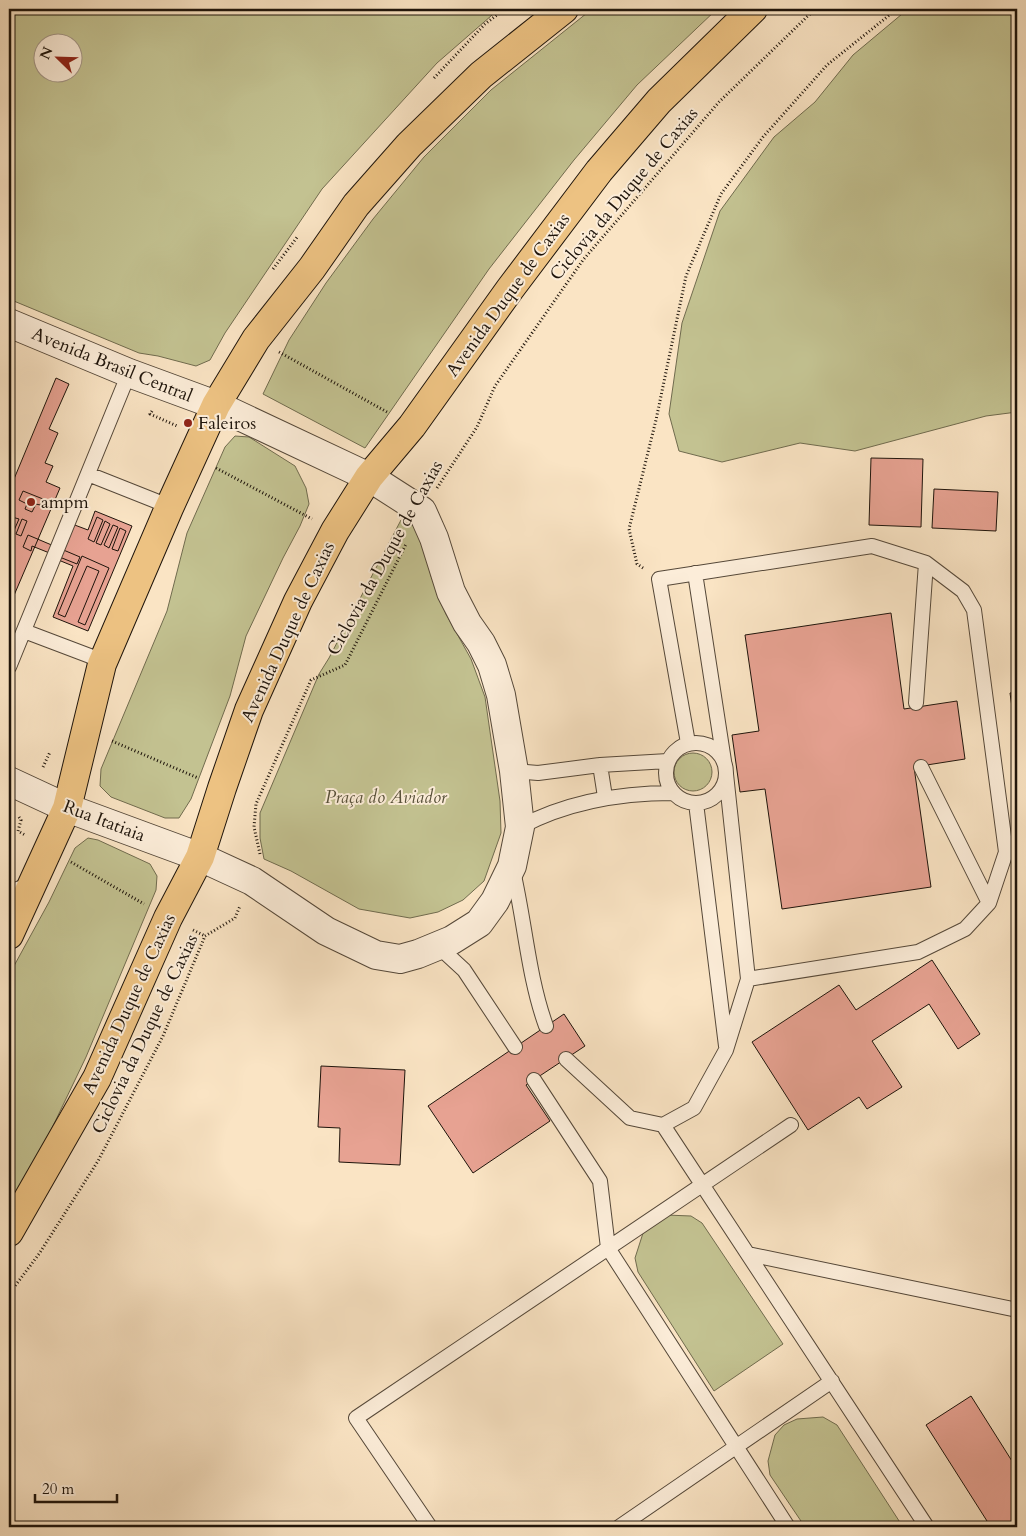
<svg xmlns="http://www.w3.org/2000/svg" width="1026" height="1536" font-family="Cardo,serif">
	<rect width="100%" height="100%" fill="#fae4c4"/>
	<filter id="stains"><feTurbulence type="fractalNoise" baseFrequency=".004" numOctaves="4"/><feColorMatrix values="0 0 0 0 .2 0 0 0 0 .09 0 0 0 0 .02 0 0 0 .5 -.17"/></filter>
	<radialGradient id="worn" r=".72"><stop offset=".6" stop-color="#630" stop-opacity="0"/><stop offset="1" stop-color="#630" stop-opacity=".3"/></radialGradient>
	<path fill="#c3c291" stroke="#706b4e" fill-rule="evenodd" d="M9 9H499L437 63 322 189 225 333 210 360 196 366 158 356 139 353 9 299ZM72 42V72H42V42Z
		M592 9H717L637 85 574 160 489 269 365 448 263 394 289 340 326 283 373 219 424 157 491 90Z
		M908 9H1017V412L986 416 855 451 800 443 722 462 679 451 669 414 682 323 720 211 774 137 815 102 853 55Z
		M235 436 249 437 295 466 306 488 309 504 300 526 283 558 246 636 230 696 191 799 179 818H165L111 797 100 786 101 769 167 611 187 533 225 447Z
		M401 520 422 530 431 576 446 614 471 659 485 697 500 801 501 833 484 881 463 900 438 912 410 918 359 909 291 871 264 859 260 838V813L319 674 329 658Z
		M674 772a19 19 0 1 1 38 0a19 19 0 1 1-38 0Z
		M88 838 98 840 150 864 157 876 156 890 86 1057 29 1176 9 1203V975L49 902 75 848Z
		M666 1215 691 1216 702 1223 783 1344 714 1391 638 1272 635 1258 644 1230Z
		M823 1417 837 1425 903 1527H805L770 1475 768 1461 775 1435 784 1425 797 1419Z"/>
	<path fill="#e7a292" stroke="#1e140b" d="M56 378 69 384 49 429 58 433 45 463 53 466 46 482 60 488 9 607V491Z
		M871 458 923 459 921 527 869 525Z
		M934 489 998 492 996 531 932 528Z
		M23 491 43 499 40 505 36 504 32 512 25 509 27 504 19 500Z
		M95 511 132 526 88 631 53 617 73 566 56 559 72 524 88 530Z
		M12 517 19 519 12 535 9 533V524Z
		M97 517 103 520 94 542 88 539Z
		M22 519 27 521 21 536 16 534Z
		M105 521 110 524 101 545 96 543Z
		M113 525 118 527 109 548 104 545Z
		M120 528 126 531 118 551 112 549Z
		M28 535 80 557 77 564 32 546 31 551 23 547Z
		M82 556 109 568 85 625 78 622 99 571 87 566 65 617 58 614Z
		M891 613 904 709 957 701 965 759 914 767 931 887 782 909 765 789 740 792 732 735 759 731 745 635Z
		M1017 692V743L1010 693Z
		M932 960 980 1034 958 1049 929 1004 872 1041 902 1087 867 1109 859 1097 808 1130 752 1042 839 985 856 1010Z
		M564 1014 585 1046 526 1085 550 1121 473 1173 428 1106Z
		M321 1066 405 1070 400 1165 339 1162 340 1128 318 1127Z
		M971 1396 1017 1469V1527H977L987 1521 926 1425Z"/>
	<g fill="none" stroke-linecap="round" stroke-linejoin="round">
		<g stroke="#554839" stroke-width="16">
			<path id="lane" d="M88 474 156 501 169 508
				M695 573 724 761
				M24 631 90 656 102 664
				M9 667 129 373
				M916 703 926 563
				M688 743 659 579 872 546 926 563 963 591 974 610 1006 852 989 903 965 929 918 952 748 979
				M666 773a30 30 0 1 1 60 0a30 30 0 1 1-60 0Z
				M600 765 605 797
				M921 767 989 903
				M514 771 538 773 600 765 668 761
				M696 803 726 1046
				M520 827C567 802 620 793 673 793
				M513 871C525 922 528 976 546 1026
				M9 892 31 884
				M438 946 464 970 515 1047
				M566 1059 630 1118 663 1125 694 1108 726 1050 748 979 726 774
				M534 1080 600 1181 608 1248 788 1527
				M663 1125 927 1527
				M748 1254 1017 1310
				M430 1527 356 1418 791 1125
				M619 1527 832 1381"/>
		</g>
		<g stroke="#554839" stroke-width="30">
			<path id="street" d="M9 323 129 373 216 405 369 477 422 511 434 538 451 592 467 623 481 643 492 665 501 695 514 771 520 827 512 866 495 901 479 923 452 940 418 954 400 959 376 955 326 931 252 881 200 857 67 808 9 781"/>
		</g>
		<g stroke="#1e140b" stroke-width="30">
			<path id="primary" d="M9 935 67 808 102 664 169 508 216 405 256 339 312 268 356 205 409 145 481 75 564 9
				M9 1232 97 1078 168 918 200 857 222 788 249 710 298 601 335 531 369 477 412 426 510 289 599 171 659 101 753 9"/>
		</g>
		<path stroke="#1e140b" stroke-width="3" stroke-dasharray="1 2.5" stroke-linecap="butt" d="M434 78 485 24 505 9
			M273 269 298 236
			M279 352 387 412
			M152 411 150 414 177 426
			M216 468 312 519
			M437 488 477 427 495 386 583 260 719 102 815 9
			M643 568 637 564 629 529 656 420 686 276 721 194 763 137 827 65 897 9
			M112 741 198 778
			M43 767 50 752
			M19 817 21 820 18 831 25 835
			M260 854 254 827 256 804 311 680 345 665 406 544
			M71 862 144 904
			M193 930 205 936
			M9 1294 39 1254 98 1161 163 1036 205 936 235 918 240 906"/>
		<use href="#lane" stroke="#fcedd9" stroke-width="14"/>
		<use href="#street" stroke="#fcedd9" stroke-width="28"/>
		<use href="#primary" stroke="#edc282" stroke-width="28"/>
	</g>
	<g fill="#8f2418" stroke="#fcedd9" stroke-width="2">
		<circle cx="188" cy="423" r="5"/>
		<circle cx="31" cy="502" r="5"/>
	</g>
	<g text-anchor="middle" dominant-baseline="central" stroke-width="4" stroke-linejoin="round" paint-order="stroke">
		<g font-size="18" fill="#1e140b" stroke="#fcedd9">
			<text transform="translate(624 194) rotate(-50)">Ciclovia da Duque de Caxias</text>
			<text transform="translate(508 295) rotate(-54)">Avenida Duque de Caxias</text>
			<text transform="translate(112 365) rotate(22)">Avenida Brasil Central</text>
			<text transform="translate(385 558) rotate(-61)">Ciclovia da Duque de Caxias</text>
			<text transform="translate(288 632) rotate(-65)">Avenida Duque de Caxias</text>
			<text transform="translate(104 821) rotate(21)">Rua Itatiaia</text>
			<text transform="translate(129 1004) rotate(-65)">Avenida Duque de Caxias</text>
			<text transform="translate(145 1034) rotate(-64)">Ciclovia da Duque de Caxias</text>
		</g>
		<g font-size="18" fill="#1e140b" stroke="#fcedd9" text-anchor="start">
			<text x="198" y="423">Faleiros</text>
			<text x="41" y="502">ampm</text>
		</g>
		<g font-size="18" font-style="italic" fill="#58513a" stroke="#fcedd9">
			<text x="386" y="797">Praça do Aviador</text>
		</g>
	</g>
	<rect width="1026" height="1536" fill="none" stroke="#fae4c4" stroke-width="30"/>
	<rect x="10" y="10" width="1006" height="1516" fill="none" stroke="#1e140b" stroke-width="2.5"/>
	<rect x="15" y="15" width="996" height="1506" fill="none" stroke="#1e140b"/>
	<g transform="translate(58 58) rotate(293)"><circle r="24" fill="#fcedd9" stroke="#a39687"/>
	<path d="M0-4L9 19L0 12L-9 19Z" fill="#8f2418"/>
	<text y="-8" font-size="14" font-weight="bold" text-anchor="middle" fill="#1e140b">N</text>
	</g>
	<path d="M35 1494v8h82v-8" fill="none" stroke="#1e140b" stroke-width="2.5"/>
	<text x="42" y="1494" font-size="15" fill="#1e140b" stroke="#fcedd9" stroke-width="4" paint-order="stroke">20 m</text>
	<rect width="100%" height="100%" filter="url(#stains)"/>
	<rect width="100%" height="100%" fill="url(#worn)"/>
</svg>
